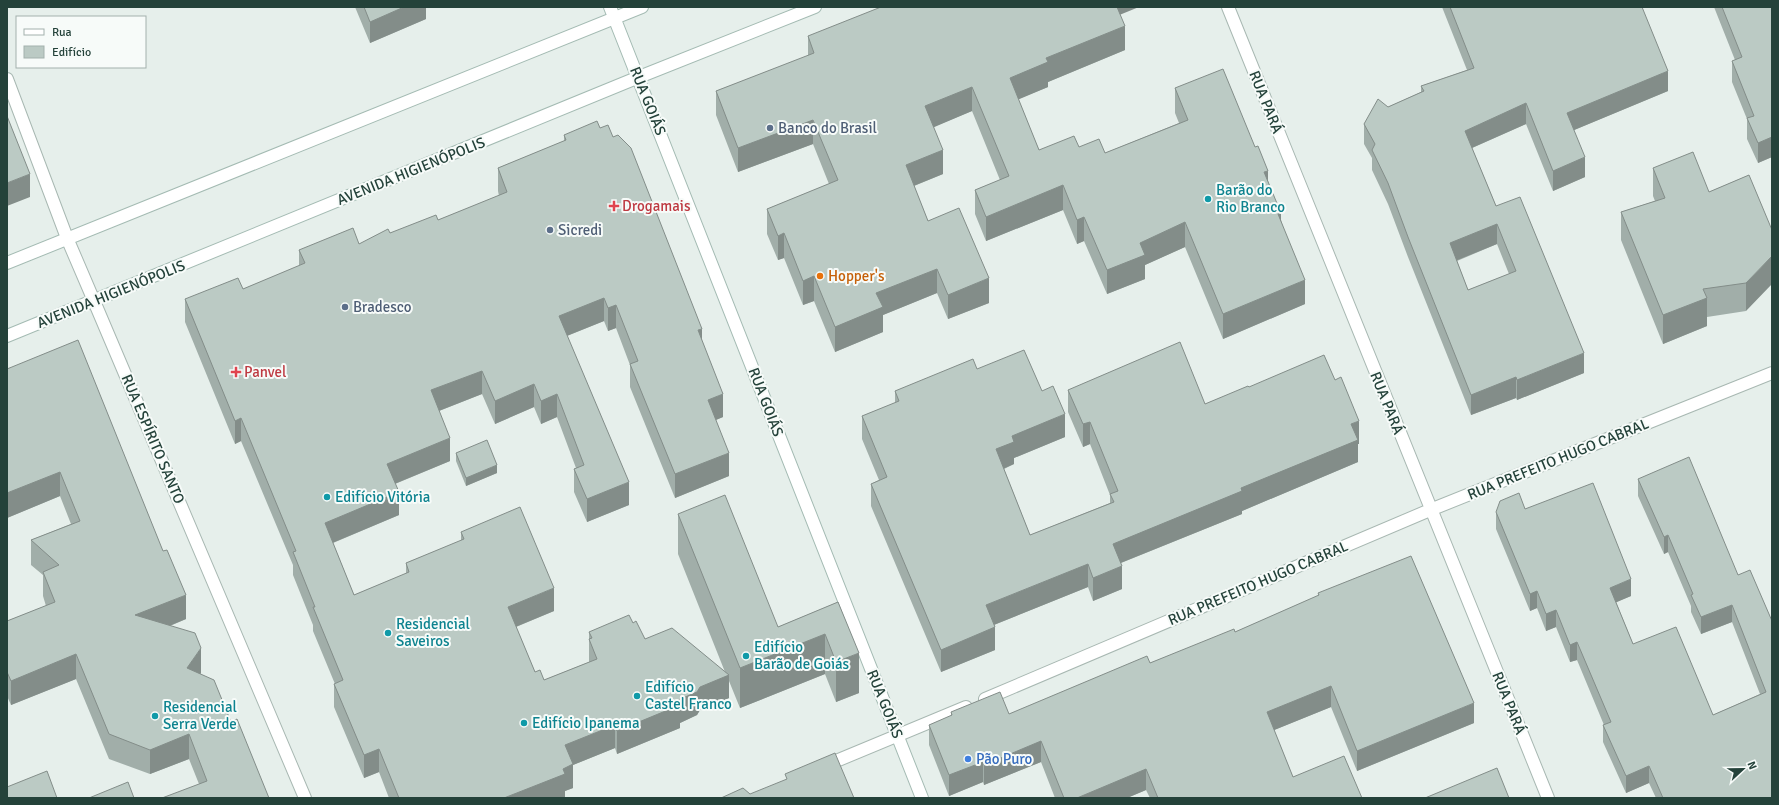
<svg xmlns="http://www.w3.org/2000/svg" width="1779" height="805" font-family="Signika,sans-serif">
	<rect width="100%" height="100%" fill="#e6efeb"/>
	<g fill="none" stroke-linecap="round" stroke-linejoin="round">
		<g stroke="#a8b8b2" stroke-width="14">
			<path id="minor" d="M7 79 67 238 94 301"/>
		</g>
		<g stroke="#a8b8b2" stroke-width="14">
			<path id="tertiary" d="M1228 7 1548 798
				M94 301 305 798
				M985 699 1430 510 1772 373
				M824 766 966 707"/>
		</g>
		<g stroke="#a4bbb3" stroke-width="14">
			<path id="secondary" d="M610 7 922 798
				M7 263 642 7
				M7 336 639 77 815 7"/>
		</g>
		<use href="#minor" stroke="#fff" stroke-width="12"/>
		<use href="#tertiary" stroke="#fff" stroke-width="12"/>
		<use href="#secondary" stroke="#fff" stroke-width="12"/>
	</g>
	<path fill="#a1aea9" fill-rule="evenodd" d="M355 7H426V19L370 43Z
		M1442 7H1642L1668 91 1574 130 1585 177 1553 191 1526 124 1472 148 1496 206 1584 373 1517 400 1516 398 1471 415 1408 257 1388 204 1372 170V158L1364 144V124L1388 107 1421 92V86L1467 70ZM1497 244 1509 274 1468 290 1457 261Z
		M1714 7H1772V157L1758 163 1747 139V119L1732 82V61L1735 60Z
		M1120 14 1125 50 1048 82V87L1018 99 1039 150 1079 147 1105 153 1179 123 1175 113V88L1268 181 1281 220 1305 304 1223 339 1185 247 1145 265V279L1107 294 1084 241 1077 244 1063 210 986 241 975 214V190L1000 180 972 111 933 127 943 174 914 186 928 221 989 303 948 319 937 293 883 315V332L835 352 814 301 803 305 784 258 778 260 767 234V209L829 184 813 144 738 172 716 115V91L808 56V36Z
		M600 128 613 137 702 341 723 417 716 420 729 476 675 498 630 387V365L616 328 608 331 604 321 567 336 629 505 587 522 574 492V469L576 468 557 417 541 424 534 407 495 424 482 394 439 411 450 461 395 484 399 515 333 543 354 595 406 574V563L461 541V532L554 611 516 627 535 672 544 680 589 662V632L633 623 645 639 725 672 678 554V514L778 627 838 602 859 693 836 702 825 674 740 708 729 681V698L700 710 697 715 680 723V728L617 754 615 748 573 765V788L565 791V797L563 798H389L379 772 364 778 334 707V684H335L313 631V625L293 575V565L241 441 235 444 185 322V299L243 289 299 266V250L359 244 390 233 438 220 499 196 498 191V168L564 141V135Z
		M1653 168 1709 192 1749 175 1746 311 1707 317V326L1663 344 1621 240V212L1655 201 1653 196Z
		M7 369 186 619 170 626 201 673 200 674 231 722 269 798 199 784 189 759 150 774 109 759 76 679 11 705 7 696V621L46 606 43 596V575L31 565V540L71 524 60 496 7 518Z
		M977 369 1042 391 1065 437 1014 458V464L1004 469 1030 535 1110 503V495L1090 444 1083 447 1068 412V390L1205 404 1249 387 1359 444H1358V462L1242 511V514L1121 563 1122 589 1093 601 1088 587 994 625 995 650 941 672 871 506V484L879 480 862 439V416L895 403V391Z
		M456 453 497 473 466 486 456 461Z
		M1638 479 1738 575 1772 621V798H1656L1649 783 1626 793 1603 742V725H1604L1577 660 1570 662 1556 627 1546 631 1537 608 1530 611 1496 529V512L1525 509 1631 596 1616 602 1633 644 1713 715 1760 694 1732 622 1701 634 1691 612V606L1668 552 1664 554 1638 496Z
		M1318 593 1474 723 1357 771 1331 707 1274 730 1293 777 1362 798H1150L1146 790 1127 798H1055L1041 762 984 785 983 782 949 796 929 745V725L951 716V712L1009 714 1235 632 1318 596Z"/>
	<path fill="#838d89" d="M404 7H426V19L370 43V22Z
		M1112 7H1139L1112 18Z
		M1125 26V50L1048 82V87L1010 103V78L1046 58Z
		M1668 71V91L1567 133V113Z
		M972 87V111L925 131V106Z
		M1526 103V124L1465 151V131Z
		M813 120V144L738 172V148Z
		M1772 137V157L1758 163V143Z
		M943 150V174L906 189V165Z
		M1585 157V177L1553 191V171Z
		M1268 171V195L1264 172Z
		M30 174V197L7 206V183Z
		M1063 185V210L986 241V217Z
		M1281 213V237L1278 214Z
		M1084 217V241L1077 244V220Z
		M1185 222V247L1145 265V279L1107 294V270L1140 243Z
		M1497 224V244L1450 263V243Z
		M784 233V258L778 260V236Z
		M1772 256V284L1746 311V283Z
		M937 269V293L883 315V332L835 352V327L876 293Z
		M814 276V301L803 305V281Z
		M989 278V303L948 319V295Z
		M1305 280V304L1223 339V314Z
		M604 298V321L559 339V316Z
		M1707 298V326L1663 344V315Z
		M616 305V328L608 331V308Z
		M702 329V352L698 330Z
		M1584 353V373L1517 400V380Z
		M482 371V394L431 414V390Z
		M1516 377V398L1471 415V395Z
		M534 384V407L495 424V401Z
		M557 394V417L541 424V401Z
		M723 394V417L708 423V400Z
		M1065 414V437L1014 458V464L996 472V449L1012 436Z
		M241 418V441L235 444V421Z
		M1359 421V444H1358V462L1242 511V514L1113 566V544L1351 424Z
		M1090 422V444L1083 447V424Z
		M450 438V461L387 487V464Z
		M729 453V476L675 498V474Z
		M497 465V473L466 486V478Z
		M60 472V496L7 518V493Z
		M629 482V505L587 522V499Z
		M399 492V515L325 546V523Z
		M1668 535V552L1664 554V537Z
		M1088 564V587L986 628V605Z
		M1122 566V589L1093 601V578Z
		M1631 579V596L1610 605V588Z
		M554 588V611L508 630V607Z
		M1537 591V608L1530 611V594Z
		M186 595V619L135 640V615Z
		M1732 605V622L1701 634V617Z
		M1556 610V627L1546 631V614Z
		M995 627V650L941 672V650Z
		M825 634V674L740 708V668Z
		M1577 642V660L1570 662V645Z
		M201 648V673L187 693V668Z
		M859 653V693L836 702V662Z
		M76 654V679L11 705V681Z
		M729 675V698L700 710 697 715 680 723V728L617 754V731L678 700 700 687Z
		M1331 686V707L1267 733V712Z
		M1474 703V723L1357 771V751Z
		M615 725V748L573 765V788L565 791V797L563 798H504L563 769 565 745Z
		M189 734V759L150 774V750Z
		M1041 741V762L984 785V765Z
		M379 749V772L364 778V755Z
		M983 762V782L949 796V775Z
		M1649 766V783L1626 793V776Z
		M1146 769V790L1127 798H1077Z"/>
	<path fill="#bbcac4" stroke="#838d89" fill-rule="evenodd" d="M364 7H404L370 22Z
		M881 7H1117L1125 26 1046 58 1048 62 1010 78 1039 150 1074 136 1079 147 1099 139 1105 153 1188 120 1175 88 1223 69 1255 147 1258 146 1268 171 1264 172 1281 213 1278 214 1305 280 1223 314 1185 222 1140 243 1145 255 1107 270 1084 217 1077 220 1063 185 986 217 975 190 1009 176 972 87 925 106 943 150 906 165 928 221 959 208 989 278 948 295 937 269 876 293 883 307 835 327 814 276 803 281 784 233 778 236 767 209 838 180 813 120 738 148 716 91 814 53 808 36Z
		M1450 7H1642L1668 71 1567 113 1585 157 1553 171 1526 103 1465 131 1496 206 1520 197 1584 353 1517 380 1516 377 1471 395 1408 237 1388 183 1372 150 1375 144 1364 124 1378 99 1388 107 1424 91 1421 86 1474 68ZM1497 224 1516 271 1468 290 1450 243Z
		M1722 7H1772V137L1758 143 1747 118 1754 116 1732 61 1742 57Z
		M7 116 30 174 7 183Z
		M597 121 600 128 608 125 613 137 618 135 631 148 702 329 698 330 723 394 708 400 729 453 675 474 630 364 638 361 616 305 608 308 604 298 559 316 629 482 587 499 574 469 584 465 557 394 541 401 534 384 495 401 482 371 431 390 450 438 387 464 399 492 325 523 354 595 409 572 406 563 464 539 461 532 520 507 554 588 508 607 535 672 540 670 544 680 597 659 589 639 592 638 589 632 629 615 633 623 636 621 645 639 672 628 729 675 700 687 697 692 678 700 680 705 617 731 615 725 565 745 573 764 563 769 565 774 504 798H399L379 749 364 755 334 684 343 680 313 607H315L293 552 296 551 241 418 235 421 185 299 238 278 243 289 305 263 299 250 353 228 359 244 388 229 390 233 436 215 438 220 507 192 498 168 566 140 564 135Z
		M1693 152 1709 192 1749 175 1772 230V256L1746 283 1703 289 1707 298 1663 315 1621 212 1665 198 1653 168Z
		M78 340 163 551 167 550 186 595 135 615 195 633 201 648 187 668 214 680 231 722 237 719 269 798H162L207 781 189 734 150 750 109 734 76 654 11 681 7 672V621L55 602 43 572 59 565 31 540 80 521 60 472 7 493V369Z
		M1180 342 1205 404 1248 386 1249 387 1324 355 1335 380 1341 377 1359 421 1351 424 1358 440 1241 488 1242 491 1113 544 1122 566 1093 578 1088 564 986 605 995 627 941 650 871 484 887 477 862 416 899 401 895 391 973 359 977 369 1024 350 1042 391 1053 386 1065 414 1012 436 1014 442 996 449 1030 535 1114 502 1110 494 1118 491 1090 422 1083 424 1068 390Z
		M487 440 497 465 466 478 456 453Z
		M1689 457 1738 575 1750 570 1772 621V798H1663L1649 766 1626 776 1603 725 1611 722 1577 642 1570 645 1556 610 1546 614 1537 591 1530 594 1496 512 1500 501 1519 493 1525 509 1593 483 1631 579 1610 588 1633 644 1676 627 1713 715 1766 692 1732 605 1701 617 1691 595 1693 594 1668 535 1664 537 1638 479Z
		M725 495 778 627 838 602 859 653 836 662 825 634 740 668 678 514Z
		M1411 556 1474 703 1357 751 1331 686 1267 712 1293 777 1344 756 1362 798H1158L1146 769 1077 798H1064L1041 741 984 765 983 762 949 775 929 725 952 715 951 712 1000 692 1009 714 1147 656 1150 663 1234 629 1235 632 1319 595 1318 593Z
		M835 753 854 798H721L743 788 750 794 787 779 785 774Z
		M1497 768 1509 798H1425Z
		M47 771 57 798H7V787Z
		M128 782 134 798H89Z"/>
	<g fill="#5c6f8a" stroke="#f7fbf9" stroke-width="1.5">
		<circle cx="770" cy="128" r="4"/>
		<circle cx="550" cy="230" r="4"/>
		<circle cx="345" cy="307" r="4"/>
	</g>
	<g fill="#0f9aa8" stroke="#f7fbf9" stroke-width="1.5">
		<circle cx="1208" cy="199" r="4"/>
		<circle cx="327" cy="497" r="4"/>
		<circle cx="388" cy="633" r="4"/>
		<circle cx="746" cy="656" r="4"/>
		<circle cx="637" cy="696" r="4"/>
		<circle cx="155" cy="716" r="4"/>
		<circle cx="524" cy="723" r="4"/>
	</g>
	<g fill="#e0444e" stroke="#f7fbf9" stroke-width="1.5">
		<path d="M612 200h4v4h4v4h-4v4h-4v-4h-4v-4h4z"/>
		<path d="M234 366h4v4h4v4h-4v4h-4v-4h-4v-4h4z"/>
	</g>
	<circle fill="#e8710a" stroke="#f7fbf9" stroke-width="1.5" cx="820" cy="276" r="4"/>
	<circle fill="#3f7fe0" stroke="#f7fbf9" stroke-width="1.5" cx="968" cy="759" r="4"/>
	<g text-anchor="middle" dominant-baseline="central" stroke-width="4" stroke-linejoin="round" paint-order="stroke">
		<g font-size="15" fill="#24423a" stroke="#f7fbf9">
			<text transform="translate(648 101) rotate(68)">RUA GOIÁS</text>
			<text transform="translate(1266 102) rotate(68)">RUA PARÁ</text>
			<text transform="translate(411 171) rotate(-22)">AVENIDA HIGIENÓPOLIS</text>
			<text transform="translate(111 294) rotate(-22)">AVENIDA HIGIENÓPOLIS</text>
			<text transform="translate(766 402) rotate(69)">RUA GOIÁS</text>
			<text transform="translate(1387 403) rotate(68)">RUA PARÁ</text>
			<text transform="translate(153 439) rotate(67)">RUA ESPÍRITO SANTO</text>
			<text transform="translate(1558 459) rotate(-22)">RUA PREFEITO HUGO CABRAL</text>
			<text transform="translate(1258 583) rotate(-23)">RUA PREFEITO HUGO CABRAL</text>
			<text transform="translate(1509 703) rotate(68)">RUA PARÁ</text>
			<text transform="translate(885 704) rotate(68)">RUA GOIÁS</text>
		</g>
		<g font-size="15" fill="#4e5e75" stroke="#f7fbf9" text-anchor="start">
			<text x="778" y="128">Banco do Brasil</text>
			<text x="558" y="230">Sicredi</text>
			<text x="353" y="307">Bradesco</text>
		</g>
		<g font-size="15" fill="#0d838f" stroke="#f7fbf9" text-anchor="start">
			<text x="1216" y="190">Barão do<tspan x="1216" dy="17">Rio Branco</tspan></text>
			<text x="335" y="497">Edifício Vitória</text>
			<text x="396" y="624">Residencial<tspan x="396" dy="17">Saveiros</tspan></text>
			<text x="754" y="647">Edifício<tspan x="754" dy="17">Barão de Goiás</tspan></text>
			<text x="645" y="687">Edifício<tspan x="645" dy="17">Castel Franco</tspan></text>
			<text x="163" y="707">Residencial<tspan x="163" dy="17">Serra Verde</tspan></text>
			<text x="532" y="723">Edifício Ipanema</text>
		</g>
		<g font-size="15" fill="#be3a42" stroke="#f7fbf9" text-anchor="start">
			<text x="622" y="206">Drogamais</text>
			<text x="244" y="372">Panvel</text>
		</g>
		<g font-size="15" fill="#c56008" stroke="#f7fbf9" text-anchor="start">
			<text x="828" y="276">Hopper's</text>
		</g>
		<g font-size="15" fill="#366cbe" stroke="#f7fbf9" text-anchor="start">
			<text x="976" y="759">Pão Puro</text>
		</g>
	</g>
	<rect width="1779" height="805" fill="none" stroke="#24423a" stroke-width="16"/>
	<rect x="16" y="16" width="130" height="52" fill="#f7fbf9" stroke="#a3b1ad"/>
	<rect x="24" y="29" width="20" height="6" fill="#ffffff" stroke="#a3b1ad"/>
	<text x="52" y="36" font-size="12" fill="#24423a">Rua</text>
	<rect x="24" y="46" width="20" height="12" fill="#bbcac4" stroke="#a3b1ad"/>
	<text x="52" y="56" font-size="12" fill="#24423a">Edifício</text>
	<g transform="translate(1743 769) rotate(68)" stroke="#f7fbf9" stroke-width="3" paint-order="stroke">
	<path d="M0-3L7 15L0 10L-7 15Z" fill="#24423a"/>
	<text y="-6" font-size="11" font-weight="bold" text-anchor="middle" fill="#24423a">N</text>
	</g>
</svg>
